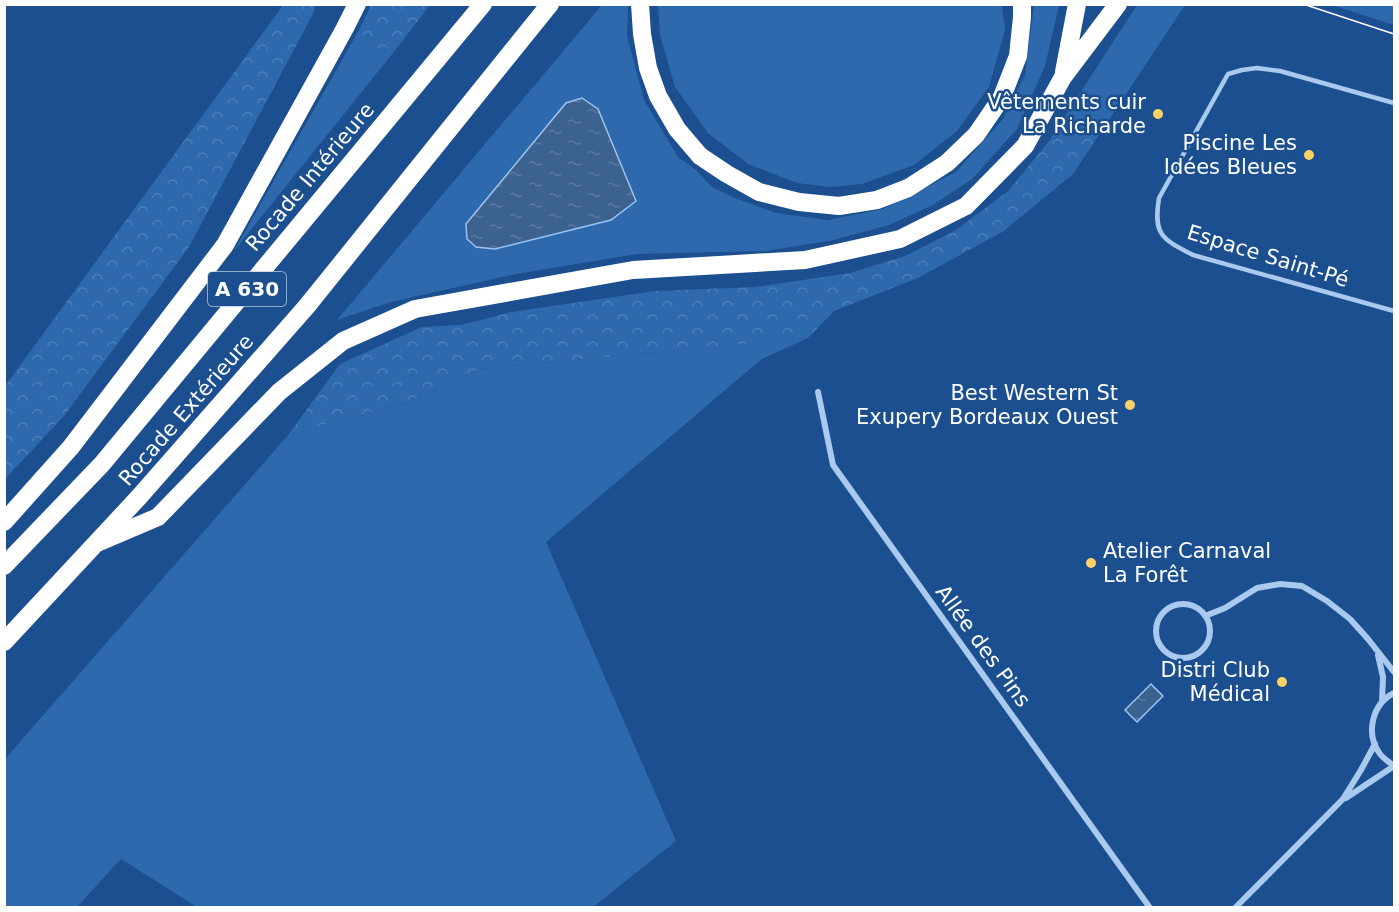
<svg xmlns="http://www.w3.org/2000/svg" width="1399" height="912" font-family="'DejaVu Sans',sans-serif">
	<defs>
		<pattern id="forest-crowns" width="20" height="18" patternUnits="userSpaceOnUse" patternTransform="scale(1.5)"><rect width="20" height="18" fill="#2e69ad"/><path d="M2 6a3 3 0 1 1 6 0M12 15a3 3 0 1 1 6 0" fill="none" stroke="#4d80b9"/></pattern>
		<pattern id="water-ripples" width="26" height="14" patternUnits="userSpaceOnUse" patternTransform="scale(1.5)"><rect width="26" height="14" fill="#3c6290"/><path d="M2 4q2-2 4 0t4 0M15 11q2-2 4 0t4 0" fill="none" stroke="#597aa1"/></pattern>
	</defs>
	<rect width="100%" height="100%" fill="#1b4f8f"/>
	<path fill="#2e69ad" d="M602 5H628L627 36 644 100 678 157 696 170 712 187 735 198 776 213 828 220 883 209 956 172 1003 119 1025 75 1034 5H1059L1045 66 1017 129 972 179 933 205 889 225 829 241 765 251 637 254 516 274 391 302 337 320Z
		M658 5H1002L1005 30 989 87 957 131 914 165 862 184 830 187 797 183 748 164 708 133 675 87 660 35Z
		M1137 5H1185L1103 129 1076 126 1049 141Z
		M1330 5H1394V25L1332 5Z
		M359 30 371 48H397L234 251Z
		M808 338 762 359 546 542 676 841 593 907H197L121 859 77 907 5 908V759L288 435 407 403 480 369Z"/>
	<path fill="url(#forest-crowns)" d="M284 4 315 5 314 12 189 247 64 416 5 479V386Z
		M371 5V4L430 5 397 48H371L359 30Z
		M1076 126 1103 129 1073 174 1004 231 918 278 834 311 808 338 480 369 407 403 288 435 340 364 422 327 461 325 511 312 655 291 755 287 850 273 905 256 956 230 1008 191 1049 141Z"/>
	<path fill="url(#water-ripples)" stroke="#9cc4f0" stroke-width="1.5" d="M582 98 598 109 636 201 611 220 495 249 476 247 467 239 466 224 566 103Z
		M1151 684 1163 696 1137 722 1125 710Z"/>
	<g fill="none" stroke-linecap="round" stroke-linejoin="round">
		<path stroke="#a9c9ee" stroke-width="4.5" d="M1394 103 1280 71 1257 68 1242 70 1228 74 1159 198C1153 235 1162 239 1193 255L1394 311"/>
		<path stroke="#a9c9ee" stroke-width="6" d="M818 392 833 465 1150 908
			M1156 631a27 27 0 1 1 54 0a27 27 0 1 1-54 0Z
			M1205 616 1225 608 1257 588 1280 584 1302 586 1327 601 1350 619 1368 639 1394 672
			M1378 655 1383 677 1382 702
			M1394 693C1372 704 1365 734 1380 754 1384 759 1389 762 1394 766
			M1346 798 1394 766
			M1235 908 1343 799 1361 770 1375 744"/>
		<path stroke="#fff" stroke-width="18" d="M640 4 642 34 648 68 658 96 677 129 700 156 727 174 759 192 799 202 839 206 877 200 908 188 947 163 976 135 1002 97 1018 56 1022 17V4
			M1064 72 1077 4
			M4 522 71 447 225 245 345 28 357 4
			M97 543 158 517 279 392 343 341 415 309 633 270 805 260 900 239 966 206 1025 146 1063 77 1118 4
			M4 566 102 464 483 4
			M4 642 139 497 307 306 550 4"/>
		<path stroke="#fff" stroke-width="1.5" d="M1303 4 1394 34"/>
	</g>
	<g fill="#ffd166" stroke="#1b4f8f" stroke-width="2">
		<circle cx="1158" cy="114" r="6"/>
		<circle cx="1309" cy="155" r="6"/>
		<circle cx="1130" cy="405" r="6"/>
		<circle cx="1091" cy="563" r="6"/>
		<circle cx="1282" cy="682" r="6"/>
	</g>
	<g text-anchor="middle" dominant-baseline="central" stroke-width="5" stroke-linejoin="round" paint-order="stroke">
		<rect fill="#1b4f8f" stroke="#bbcadd" stroke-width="1.5" x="208" y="272" width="78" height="34" rx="4.5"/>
		<g font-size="20" font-weight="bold" fill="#fff">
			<text x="247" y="289">A 630</text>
		</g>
		<g font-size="21" fill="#fff" stroke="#1b4f8f" text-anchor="end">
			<text x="1146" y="102">Vêtements cuir<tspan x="1146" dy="24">La Richarde</tspan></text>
			<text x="1297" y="143">Piscine Les<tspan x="1297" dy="24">Idées Bleues</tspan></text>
			<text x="1118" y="393">Best Western St<tspan x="1118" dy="24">Exupery Bordeaux Ouest</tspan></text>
			<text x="1103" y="551" text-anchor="start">Atelier Carnaval<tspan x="1103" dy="24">La Forêt</tspan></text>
			<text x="1270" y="670">Distri Club<tspan x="1270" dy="24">Médical</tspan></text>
		</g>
		<g font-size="21" fill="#fff" stroke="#1b4f8f">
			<text transform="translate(310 177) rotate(-50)">Rocade Intérieure</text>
			<text transform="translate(1268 256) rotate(17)">Espace Saint-Pé</text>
			<text transform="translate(186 410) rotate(-49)">Rocade Extérieure</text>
			<text transform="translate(983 646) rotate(54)">Allée des Pins</text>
		</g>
	</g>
	<rect width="1399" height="912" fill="none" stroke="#ffffff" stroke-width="12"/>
</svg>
